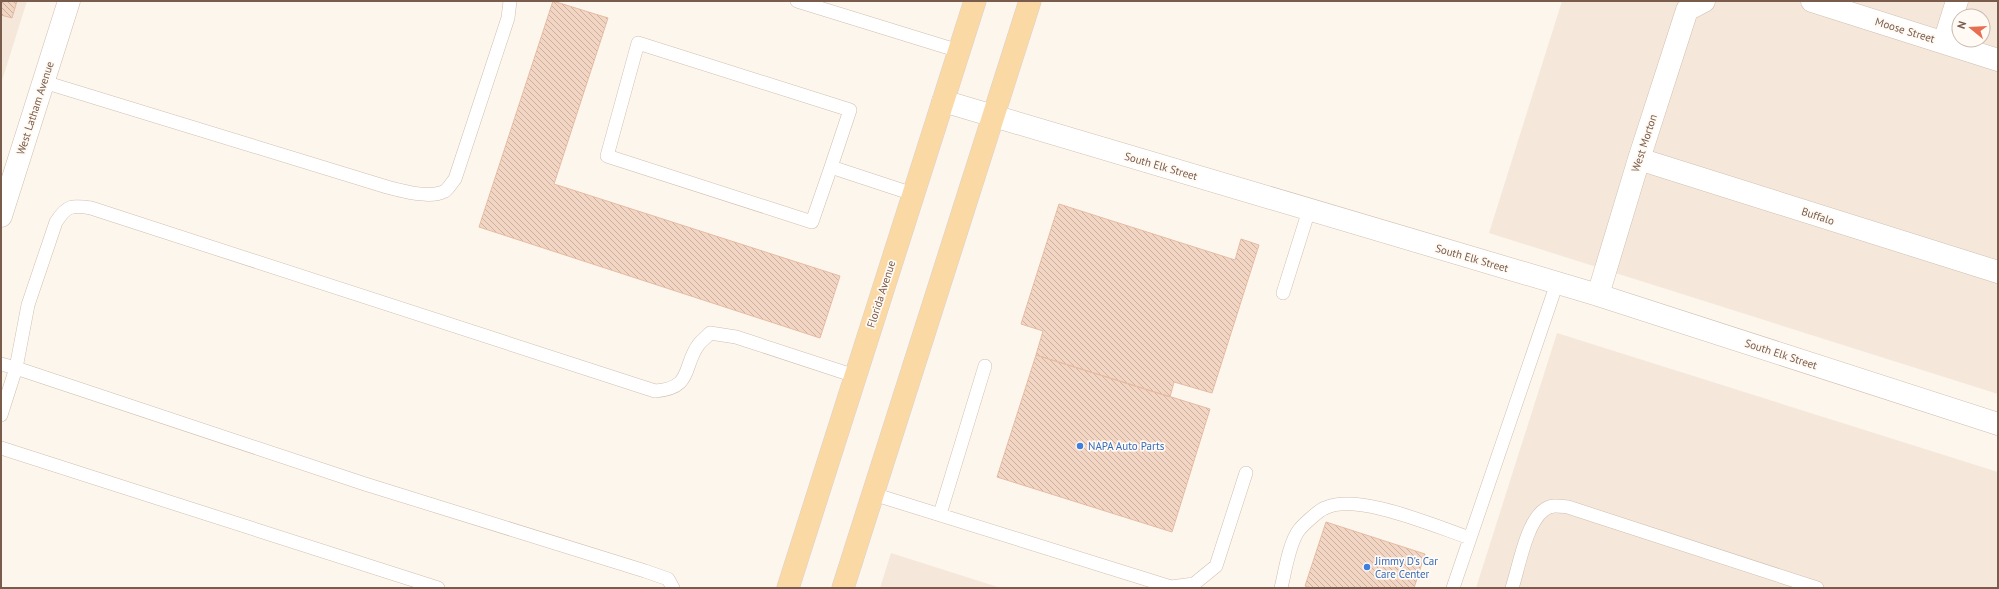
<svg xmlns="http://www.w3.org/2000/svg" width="1999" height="589" font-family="'PT Sans',sans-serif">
	<defs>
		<pattern id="building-back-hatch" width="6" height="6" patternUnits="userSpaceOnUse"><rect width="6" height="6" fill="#f3d5c3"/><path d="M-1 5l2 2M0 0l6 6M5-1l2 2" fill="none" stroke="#cab0a1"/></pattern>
	</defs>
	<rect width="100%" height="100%" fill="#fdf6ec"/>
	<path fill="#f5e8da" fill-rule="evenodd" d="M1 1H27L1 84Z
		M1562 1H1998V394L1489 233ZM1959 16H1983V40H1959Z
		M1557 333 1998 472V588H1476Z
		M891 553 1001 588H880Z"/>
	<path fill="url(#building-back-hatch)" stroke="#e6bba3" d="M1 1H17L12 18 1 15Z
		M553 1 608 18 554 184 840 276 820 338 479 227Z
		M1059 204 1235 260 1241 239 1259 245 1212 393 1174 382 1170 397 1036 355 1043 331 1021 324Z
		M1036 355 1210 409 1172 532 997 477Z
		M1326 522 1425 554 1414 588H1312L1305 586Z"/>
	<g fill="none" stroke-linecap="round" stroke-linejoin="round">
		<g stroke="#d1beb0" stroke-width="14">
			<path id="lane" d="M797 1 959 51
				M44 82 387 187C402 191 430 199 445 191 449 188 452 182 455 179L508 18 510 1
				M831 167 812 222 607 156 638 43 850 110 831 167 913 194
				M1283 293 1309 210
				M1 364 16 368 28 305 56 222C67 205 72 205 91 208L655 391C694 388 682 366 699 344 702 340 707 337 710 333L736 337 855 376
				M1 415 16 368 365 484 645 571 668 579 673 588
				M1 448 438 588
				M873 494 1171 587 1194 584 1216 566 1246 473
				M940 514 985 366
				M1281 588C1285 572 1289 543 1299 530 1303 525 1319 510 1325 508 1357 492 1437 527 1470 538
				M1453 588 1557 283
				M1512 588C1519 567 1526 523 1544 510 1551 504 1560 506 1568 507L1817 588"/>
		</g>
		<g stroke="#d1beb0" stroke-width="23">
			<path id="street" d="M1812 1 1998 60
				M1944 42 1957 1
				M943 101 1598 295 1998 424
				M1639 159 1998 272
				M1 216 69 1
				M1598 295 1639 159 1687 10 1704 1"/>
		</g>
		<g stroke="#dad1cd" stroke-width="23">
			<path id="primary" d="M788 588 975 1
				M843 588 1030 1"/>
		</g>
		<use href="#lane" stroke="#fff" stroke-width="13"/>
		<use href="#street" stroke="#fff" stroke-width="22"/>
		<use href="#primary" stroke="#fbd9a5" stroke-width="22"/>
	</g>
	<g fill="#3f7fe0" stroke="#fffaf3" stroke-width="1.5">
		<circle cx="1080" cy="446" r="4"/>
		<circle cx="1367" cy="567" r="4"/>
	</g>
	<g text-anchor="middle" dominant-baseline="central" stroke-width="3.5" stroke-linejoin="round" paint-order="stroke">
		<g font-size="11" fill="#7a5c4d" stroke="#fffaf3">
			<text transform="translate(1905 30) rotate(17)">Moose Street</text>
			<text transform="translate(35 108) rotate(-72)">West Latham Avenue</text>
			<text transform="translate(1644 143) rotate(-72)">West Morton</text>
			<text transform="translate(1161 166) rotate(16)">South Elk Street</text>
			<text transform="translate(1818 216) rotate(18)">Buffalo</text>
			<text transform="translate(1472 258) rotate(16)">South Elk Street</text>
			<text transform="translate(881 294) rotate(-72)">Florida Avenue</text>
			<text transform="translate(1781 354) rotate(18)">South Elk Street</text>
		</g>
		<g font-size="11" fill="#366cbe" stroke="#fffaf3" text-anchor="start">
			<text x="1088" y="446">NAPA Auto Parts</text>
			<text x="1375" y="561">Jimmy D's Car<tspan x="1375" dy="13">Care Center</tspan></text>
		</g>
	</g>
	<rect width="1999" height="589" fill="none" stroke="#7a5c4d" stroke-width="4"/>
	<g transform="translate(1971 28) rotate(288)"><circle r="19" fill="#fffaf3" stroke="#cabbb1"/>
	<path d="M0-3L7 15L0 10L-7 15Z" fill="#e76f51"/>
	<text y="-6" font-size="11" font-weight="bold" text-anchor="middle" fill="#7a5c4d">N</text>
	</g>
</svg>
